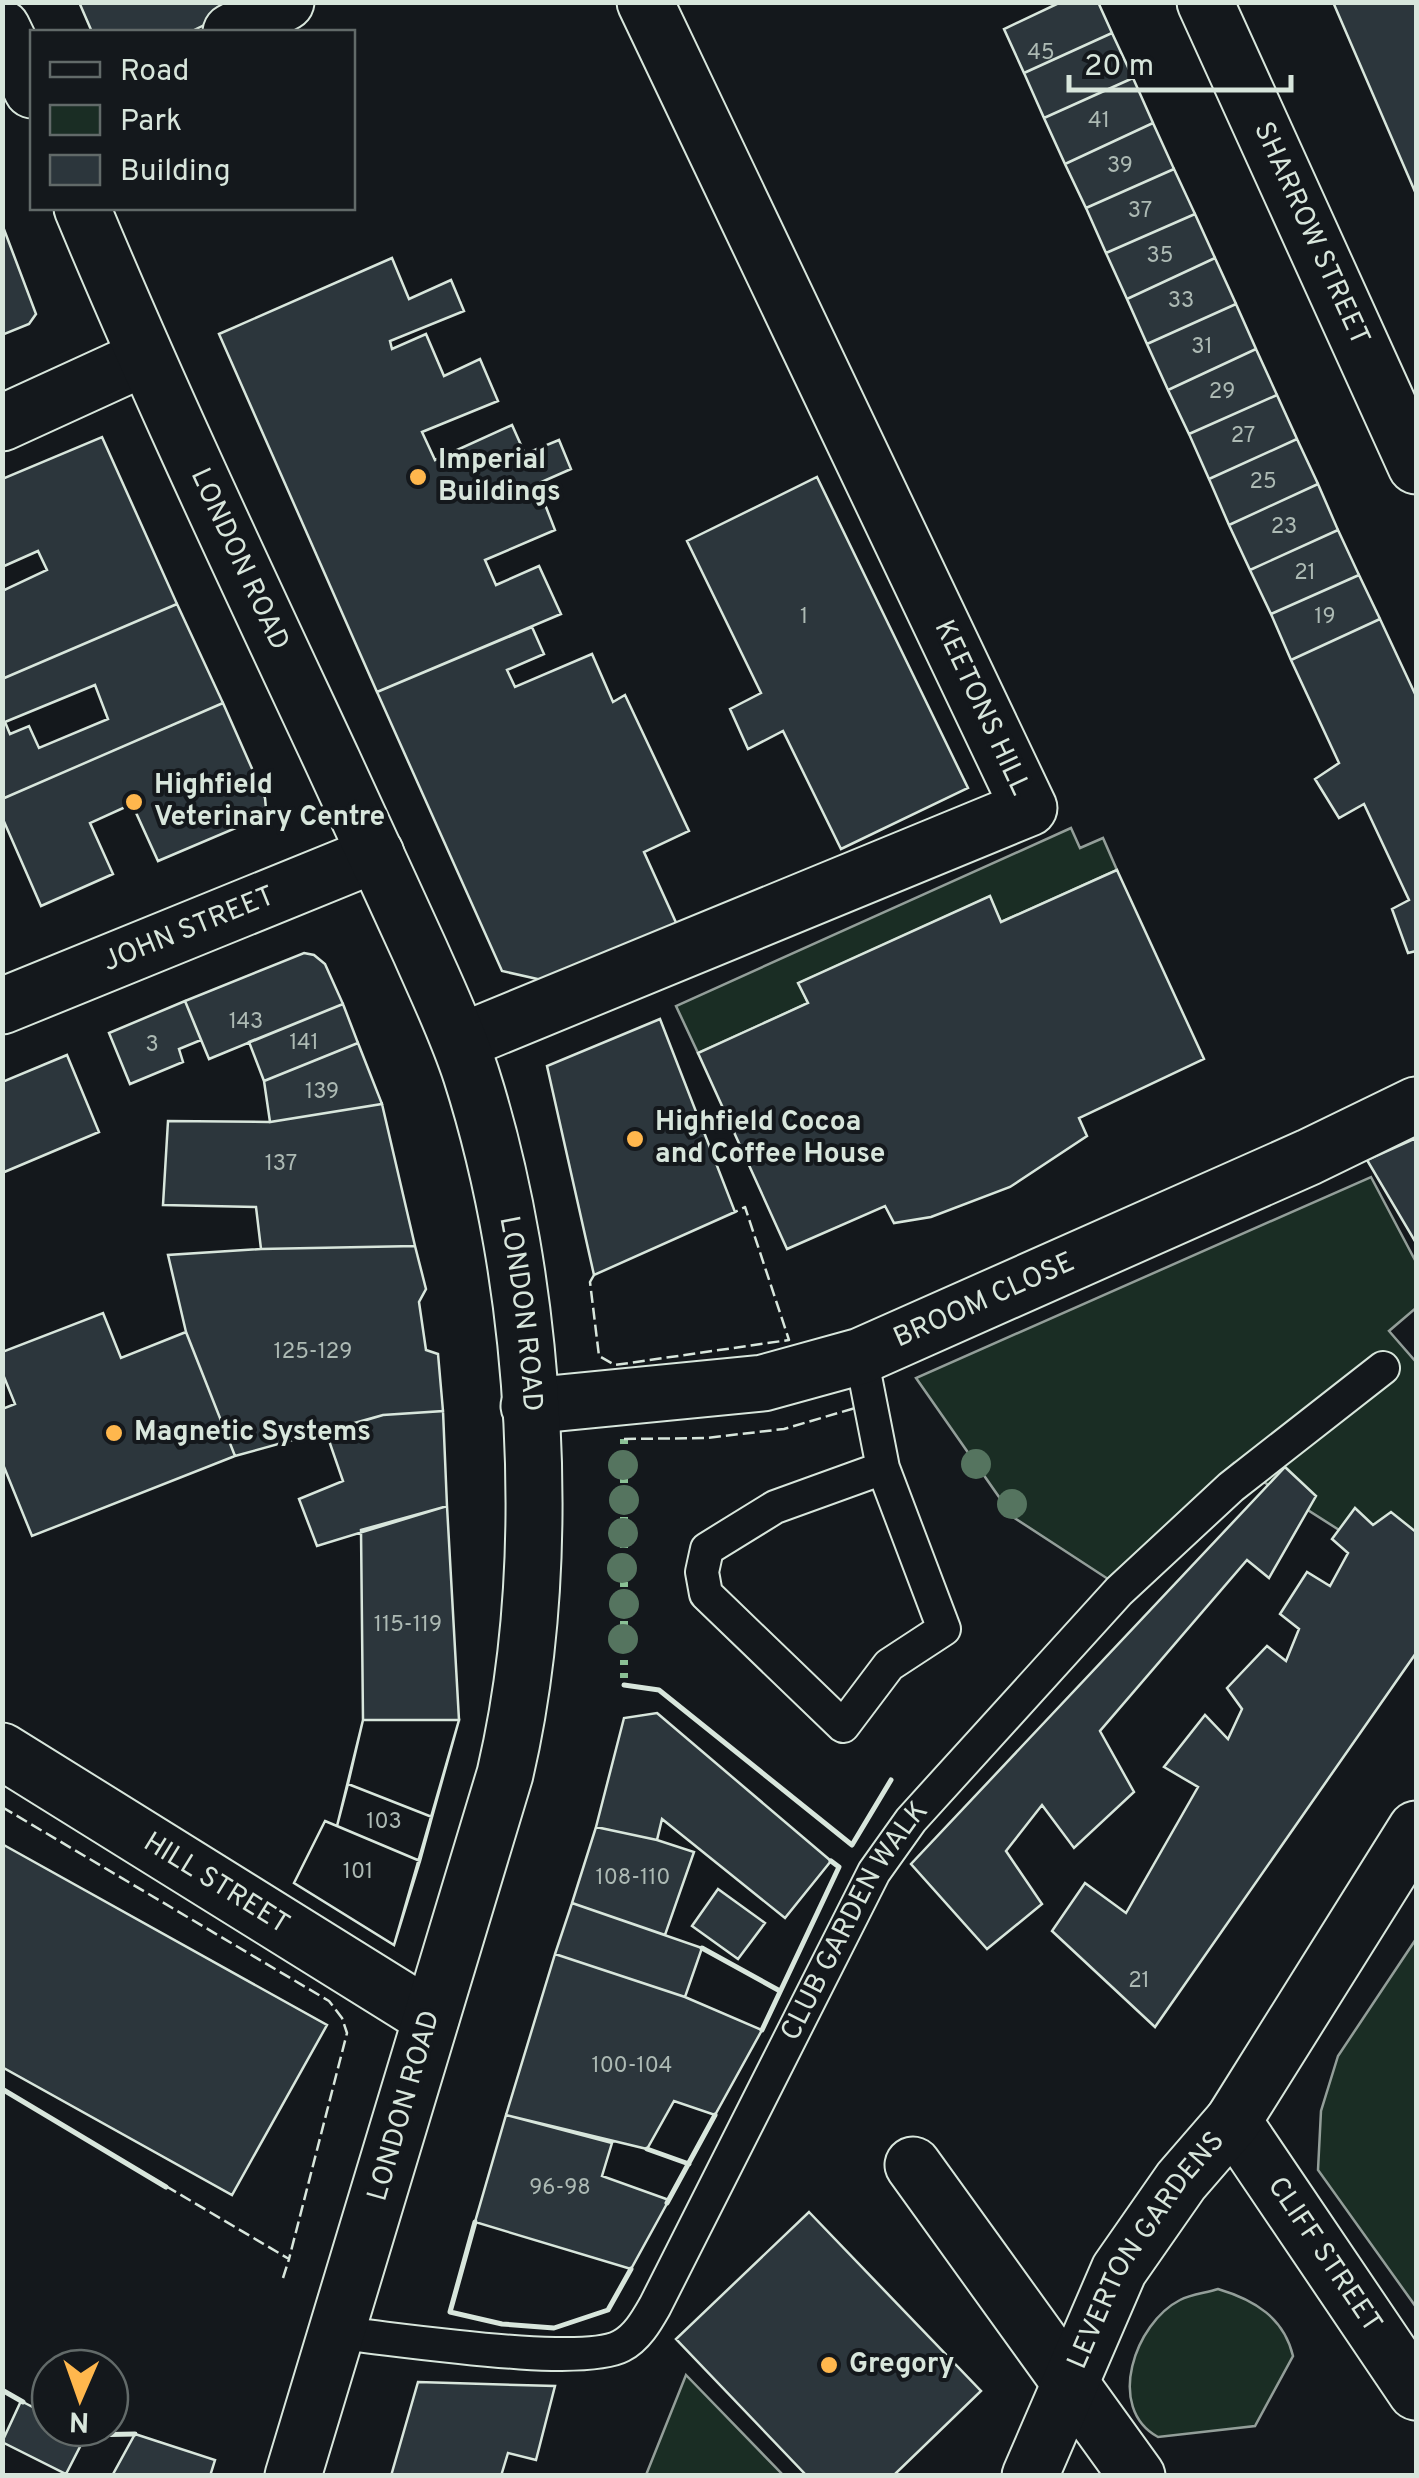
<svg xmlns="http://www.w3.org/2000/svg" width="1419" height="2478" font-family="Overpass,sans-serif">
	<rect width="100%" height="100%" fill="#14181c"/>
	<path fill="#1a2d24" stroke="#939e99" stroke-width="2.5" d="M1071 828 1080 848 1103 838 1117 870 1001 922 989 897 799 983 808 1003 698 1053 676 1006Z
		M1371 1177 1416 1262V1308L1389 1331 1416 1362V1579L1234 1463 1108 1579 1013 1517 916 1378Z
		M1416 1939V2307L1318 2170 1321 2111 1338 2056Z
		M1218 2289C1255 2300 1284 2318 1293 2356L1255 2426 1158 2437C1105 2408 1135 2323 1180 2300 1191 2294 1206 2293 1218 2289Z
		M686 2375 783 2475H646Z"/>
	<path fill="#2c363c" stroke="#d8e6dc" stroke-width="2.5" fill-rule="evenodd" d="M79 2H251L190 32H92Z
		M1061 2H1098L1112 33 1024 73 1004 29Z
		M1333 2H1416V194Z
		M1112 33 1133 78 1044 118 1024 73Z
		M1133 78 1153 123 1065 164 1044 118Z
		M1153 123 1174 169 1086 208 1065 164Z
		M1174 169 1195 214 1106 253 1086 208Z
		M1195 214 1215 258 1127 299 1106 253Z
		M2 224 36 314 29 324 2 335Z
		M392 258 409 299 451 280 464 311 390 341 392 349 426 334 444 376 480 359 498 401 422 432 435 460 512 425 525 454 559 440 571 469 537 484 555 530 485 560 496 585 539 566 561 614 377 692 219 334Z
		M1215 258 1236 304 1147 344 1127 299Z
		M1236 304 1256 349 1168 390 1147 344Z
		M1256 349 1277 395 1189 434 1168 390Z
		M1277 395 1297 439 1209 479 1189 434Z
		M102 437 177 604 2 679V591L47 570 38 551 2 567V479Z
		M1297 439 1318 484 1229 525 1209 479Z
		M817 477 968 788 841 849 783 731 748 749 730 709 761 693 687 541Z
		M1318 484 1338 530 1250 570 1229 525Z
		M1338 530 1359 575 1271 614 1250 570Z
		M1359 575 1380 619 1291 660 1271 614Z
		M177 604 223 703 2 799V679ZM95 685 108 719 39 748 29 726 10 734 5 722Z
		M1380 619 1416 696V951L1408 953 1392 909 1409 900 1364 804 1339 818 1315 779 1339 763 1291 660Z
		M532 627 544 654 507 670 515 687 592 654 613 702 625 695 689 831 644 852 678 927 555 983 502 971 377 692Z
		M223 703 265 798 266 809 259 818 158 861 132 804 90 823 113 874 41 906 2 817V799Z
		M1117 870 1204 1059 1079 1118 1087 1136 1010 1187 931 1217 894 1223 885 1206 787 1249 698 1053 808 1003 798 983 990 896 1001 922Z
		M304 953 314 955 325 964 343 1004 209 1059 185 1001Z
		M185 1001 201 1040 179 1049 183 1062 130 1084 109 1033Z
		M343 1004 358 1043 264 1081 249 1042Z
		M660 1019 735 1212 594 1275 547 1066Z
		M358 1043 382 1104 270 1122 264 1081Z
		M67 1055 99 1132 2 1173V1082Z
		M382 1104 415 1246 261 1249 256 1207 163 1205 168 1121 270 1122Z
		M1416 1138V1243L1367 1160Z
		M415 1246 426 1289 419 1302 426 1350 438 1354 443 1411 383 1415 235 1456 186 1332 168 1255 261 1249Z
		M103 1313 121 1358 186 1332 235 1456 32 1536 2 1462V1409L15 1404 2 1372V1352Z
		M443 1411 447 1506 317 1546 299 1499 343 1481 326 1432 383 1415Z
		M1285 1467 1316 1496 1269 1578 1247 1560 1100 1731 1134 1792 1074 1848 1042 1805 1006 1851 1042 1904 987 1949 911 1864Z
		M447 1506 459 1720H363L361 1530Z
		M1355 1508 1373 1525 1391 1512 1416 1532V1653L1155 2027 1052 1931 1085 1883 1126 1913 1198 1787 1164 1767 1205 1715 1228 1739 1242 1709 1227 1688 1267 1646 1286 1661 1299 1629 1280 1614 1307 1572 1330 1586 1348 1553 1332 1539Z
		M657 1713 831 1861 785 1918 662 1819 657 1840 596 1827 624 1718Z
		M363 1720H459L394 1945 294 1883 325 1821 337 1826Z
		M363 1720H459L432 1817 348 1784Z
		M348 1784 432 1817 420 1861 337 1826Z
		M325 1821 420 1861 394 1945 294 1883Z
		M596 1827 657 1840 694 1852 665 1935 572 1903Z
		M2 1844 327 2025 232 2195 2 2067Z
		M718 1889 765 1923 738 1959 692 1926Z
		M572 1903 702 1948 685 1997 555 1954Z
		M555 1954 685 1997 762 2030 715 2115 674 2101 647 2149 506 2115Z
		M506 2115 612 2143 602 2176 669 2200 631 2269 475 2222Z
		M809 2212 981 2391 893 2476H807L676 2339Z
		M418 2382 555 2386 536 2460 508 2453 501 2476H391Z
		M21 2401 50 2416V2428H73L86 2435 66 2474 2 2442Z
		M135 2434 215 2460 210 2476H112Z"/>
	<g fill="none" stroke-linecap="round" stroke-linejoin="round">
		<g stroke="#d8e6dc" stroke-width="36">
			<g id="lane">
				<path d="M861 1356 883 1468 944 1629 889 1665 843 1726 706 1594 702 1572 707 1549 775 1507 883 1468"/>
				<path id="s1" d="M338 2333C393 2338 580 2368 621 2346 637 2338 647 2320 655 2306L874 1872 911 1820 1119 1591 1231 1487 1383 1368"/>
			</g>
		</g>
		<g stroke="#d8e6dc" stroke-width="59">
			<g id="street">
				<path id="s2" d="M1205 2 1416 466"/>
				<path d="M231 32 286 2"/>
				<path d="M2 423 144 358"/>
				<path id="s3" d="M2 1006 376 854"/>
				<path d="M460 1042 1029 808 645 2"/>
				<path id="s4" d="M529 1406 763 1383 861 1356 1309 1157 1416 1105"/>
				<path id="s5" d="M2 1751 431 2018"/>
				<path id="s6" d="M1233 2121 1416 2392"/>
				<path d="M913 2165 1137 2476"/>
				<path id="s7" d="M1030 2476 1119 2270 1181 2181 1233 2121 1416 1829"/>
			</g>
		</g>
		<g stroke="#d8e6dc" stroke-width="59">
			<g id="secondary">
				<path d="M2 28 32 90"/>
				<path id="s8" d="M82 208C160 395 247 578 333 762 362 824 391 888 420 951 438 992 457 1031 471 1074 538 1283 555 1560 505 1774L293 2476"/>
			</g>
		</g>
		<use href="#lane" stroke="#14181c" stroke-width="32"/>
		<use href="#street" stroke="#14181c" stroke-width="55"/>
		<use href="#secondary" stroke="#14181c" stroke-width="55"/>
		<path stroke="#8ac095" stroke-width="8" stroke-dasharray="5 8" stroke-linecap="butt" d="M624 1439V1685"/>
		<path stroke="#d8e6dc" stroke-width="2.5" stroke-dasharray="12 5" stroke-linecap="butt" d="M594 1275 590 1282 599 1356 615 1365 789 1340 745 1207 735 1212
			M624 1439 706 1438 784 1429 855 1408
			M2 1807 329 2001 342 2018 347 2033 289 2259 2 2089
			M283 2278 289 2259"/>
		<path stroke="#d8e6dc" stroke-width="5" d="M624 1685 659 1690 852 1845 891 1780
			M702 1948 780 1991
			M762 2030 839 1867 831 1861
			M2 2089 166 2187
			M647 2149 689 2164
			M667 2203 715 2115
			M475 2222 450 2312 502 2324 554 2328 608 2310 631 2269
			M2 2390 23 2402
			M80 2432 86 2435 135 2434"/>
	</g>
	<g fill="#55745f">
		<circle cx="976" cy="1464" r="15"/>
		<circle cx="623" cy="1465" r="15"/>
		<circle cx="624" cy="1500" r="15"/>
		<circle cx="1012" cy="1504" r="15"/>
		<circle cx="623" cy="1533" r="15"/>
		<circle cx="622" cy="1568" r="15"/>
		<circle cx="624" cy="1604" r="15"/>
		<circle cx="623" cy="1639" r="15"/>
	</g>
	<g fill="#ffb74d" stroke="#14181c" stroke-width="4">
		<circle cx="418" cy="477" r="10"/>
		<circle cx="134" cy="802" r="10"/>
		<circle cx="635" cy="1139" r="10"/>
		<circle cx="114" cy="1433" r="10"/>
		<circle cx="829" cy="2365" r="10"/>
	</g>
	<g text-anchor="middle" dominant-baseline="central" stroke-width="8" stroke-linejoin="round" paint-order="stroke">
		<g font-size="22" fill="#adbab4">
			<text x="1041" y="53">45</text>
			<text x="1099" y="121">41</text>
			<text x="1120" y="166">39</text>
			<text x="1140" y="211">37</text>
			<text x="1160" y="256">35</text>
			<text x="1181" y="301">33</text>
			<text x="1202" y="347">31</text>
			<text x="1222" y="392">29</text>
			<text x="1243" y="436">27</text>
			<text x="1263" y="482">25</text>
			<text x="1284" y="527">23</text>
			<text x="1305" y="573">21</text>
			<text x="804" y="617">1</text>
			<text x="1325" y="617">19</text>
			<text x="246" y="1022">143</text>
			<text x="304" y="1043">141</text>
			<text x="152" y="1045">3</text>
			<text x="322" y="1092">139</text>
			<text x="281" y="1164">137</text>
			<text x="313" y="1352">125-129</text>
			<text x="408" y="1625">115-119</text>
			<text x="384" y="1822">103</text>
			<text x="358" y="1872">101</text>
			<text x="633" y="1878">108-110</text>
			<text x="1139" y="1981">21</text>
			<text x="632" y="2066">100-104</text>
			<text x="560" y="2188">96-98</text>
		</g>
		<g font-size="28" fill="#d8e6dc" stroke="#14181c">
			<text stroke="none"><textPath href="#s2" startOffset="255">SHARROW STREET</textPath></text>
			<text stroke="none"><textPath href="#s8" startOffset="385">LONDON ROAD</textPath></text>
			<text transform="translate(981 708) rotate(65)">KEETONS HILL</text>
			<text stroke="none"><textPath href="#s3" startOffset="202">JOHN STREET</textPath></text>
			<text stroke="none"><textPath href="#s4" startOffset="472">BROOM CLOSE</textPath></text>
			<text stroke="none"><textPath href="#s8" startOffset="1195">LONDON ROAD</textPath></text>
			<text stroke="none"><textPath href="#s5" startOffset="252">HILL STREET</textPath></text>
			<text stroke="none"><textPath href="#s1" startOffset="772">CLUB GARDEN WALK</textPath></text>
			<text transform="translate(405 2106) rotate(-74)">LONDON ROAD</text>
			<text stroke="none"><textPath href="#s7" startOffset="255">LEVERTON GARDENS</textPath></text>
			<text stroke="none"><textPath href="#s6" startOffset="162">CLIFF STREET</textPath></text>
		</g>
		<g font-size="28" font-weight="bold" fill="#d8e6dc" stroke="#14181c" text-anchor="start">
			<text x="438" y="461">Imperial<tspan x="438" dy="32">Buildings</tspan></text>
			<text x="154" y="786">Highfield<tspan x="154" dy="32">Veterinary Centre</tspan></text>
			<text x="655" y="1123">Highfield Cocoa<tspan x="655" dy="32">and Coffee House</tspan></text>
			<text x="134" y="1433">Magnetic Systems</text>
			<text x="849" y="2365">Gregory</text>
		</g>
	</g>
	<rect width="1419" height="2478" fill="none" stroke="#d8e6dc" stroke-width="10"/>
	<rect x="30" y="30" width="325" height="180" fill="#14181c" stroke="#626a69" stroke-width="2.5"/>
	<rect x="50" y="62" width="50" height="15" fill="#14181c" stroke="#626a69" stroke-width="2.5"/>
	<text x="120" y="80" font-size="30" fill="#d8e6dc">Road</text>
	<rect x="50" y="105" width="50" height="30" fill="#1a2d24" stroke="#626a69" stroke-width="2.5"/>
	<text x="120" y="130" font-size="30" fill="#d8e6dc">Park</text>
	<rect x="50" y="155" width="50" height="30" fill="#2c363c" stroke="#626a69" stroke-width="2.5"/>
	<text x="120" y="180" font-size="30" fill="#d8e6dc">Building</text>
	<g transform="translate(80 2398) rotate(182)"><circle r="48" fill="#14181c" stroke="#626a69" stroke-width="2.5"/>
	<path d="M0-8L18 38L0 25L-18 38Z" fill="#ffb74d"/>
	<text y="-15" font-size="28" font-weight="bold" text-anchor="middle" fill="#d8e6dc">N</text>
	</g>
	<path d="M1069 75v15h222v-15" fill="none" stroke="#d8e6dc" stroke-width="5"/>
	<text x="1084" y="75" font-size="30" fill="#d8e6dc" stroke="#14181c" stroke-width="8" paint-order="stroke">20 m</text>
</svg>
